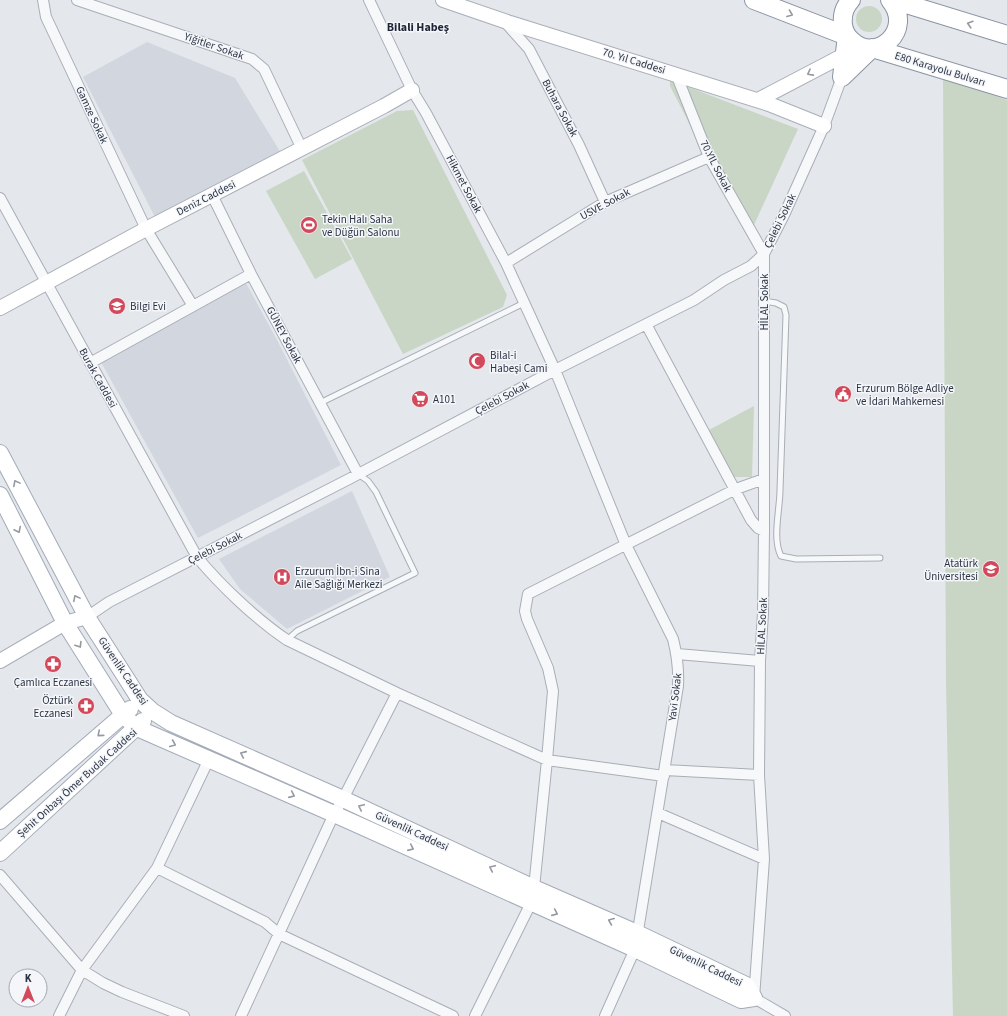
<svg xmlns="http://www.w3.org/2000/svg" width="1007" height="1016" font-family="'Source Sans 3',sans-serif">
	<rect width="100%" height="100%" fill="#e4e7ec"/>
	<path fill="#d2d6de" d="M147 42 235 78 281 153 155 217 83 77Z
		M246 283 277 340 341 465 198 538 101 362Z
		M352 491 390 577 287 629 240 589 219 559Z"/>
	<path fill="#c9d6c5" d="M856 19a13 13 0 1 1 26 0a13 13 0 1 1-26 0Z
		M943 77 1007 100V1016H953L946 684Z
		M670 80 798 129 748 238 670 86Z
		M413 110 507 295 503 307 403 354 302 160 397 111Z
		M304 171 352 259 315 279 266 191Z
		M754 406 752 477H733L707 431Z"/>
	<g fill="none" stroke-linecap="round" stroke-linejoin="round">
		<g stroke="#a9aeb7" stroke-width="7">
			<path id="lane" d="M764 301 776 303 784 307 786 315C784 373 782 431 780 490 780 509 772 539 781 556L796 559 880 558
				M320 403 524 303
				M287 640 297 631 415 573 376 492 368 481 358 474"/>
		</g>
		<g stroke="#a9aeb7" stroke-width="12">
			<path id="street" d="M43 0 46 17 146 229 193 306
				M77 0 252 59 264 69 302 149
				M369 0 412 90 426 113 506 263 555 370 626 545 673 639C677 655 679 669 678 686L635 949 605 1016
				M505 22 529 49 579 145 605 202
				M676 74 709 157 764 254V531L763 613 760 661 759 775 764 859 754 998 785 1016
				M212 195 251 274 358 474
				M0 198 197 557C221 586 256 619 287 640L397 693 343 799 334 814 241 1016
				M506 263 605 202 709 157
				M646 324 751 520 758 528 764 531
				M90 363 251 274
				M87 617 109 602 349 479 555 370 694 300 724 280 751 266 764 254 784 215 824 126 842 77
				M677 654 760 661
				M397 693 547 760 664 776
				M665 770 759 775
				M658 813 764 859
				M157 868 265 922 279 934 453 1016
				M0 875 82 970 103 983 122 992 184 1016
				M534 888 547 760 553 691 548 668 527 619 525 611 528 594 736 489 764 479
				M59 1016 82 970 157 868 209 759
				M475 1016 531 903"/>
		</g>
		<g stroke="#a9aeb7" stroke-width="16">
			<path id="secondary" d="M443 0 510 23 769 104 824 126
				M758 100 844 55
				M0 308 146 229 384 106 412 90
				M0 661 65 623 87 617"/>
		</g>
		<g stroke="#a3abb8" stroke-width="18">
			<path id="primary" d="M0 453 87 617 128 681 140 700 152 711 171 723 343 799 534 888 637 933 746 985 754 998 741 1000 635 949 334 814 137 728 123 715 65 623 0 495
				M0 821 130 709
				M0 853 143 721"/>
		</g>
		<g stroke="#8b94a3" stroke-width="20">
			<path id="highway" d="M754 0 847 36 842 77 872 48 1007 89
				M851 0C844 7 842 16 843 25 844 32 847 37 852 41 876 64 915 30 890 0
				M893 0 1007 35"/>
		</g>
		<use href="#lane" stroke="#f7f8fa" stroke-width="5"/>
		<use href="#street" stroke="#f7f8fa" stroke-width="10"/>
		<use href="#secondary" stroke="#fff" stroke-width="14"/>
		<use href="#primary" stroke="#fff" stroke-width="16"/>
		<use href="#highway" stroke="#fff" stroke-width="18"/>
	</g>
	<defs><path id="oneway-chevron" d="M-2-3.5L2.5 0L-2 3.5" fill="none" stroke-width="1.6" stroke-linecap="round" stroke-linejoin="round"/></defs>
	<g stroke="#959aa2">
		<use href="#oneway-chevron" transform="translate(790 14) rotate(21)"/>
		<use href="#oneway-chevron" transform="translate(970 24) rotate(-163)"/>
		<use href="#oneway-chevron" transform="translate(810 73) rotate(152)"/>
		<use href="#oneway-chevron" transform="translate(16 483) rotate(-118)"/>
		<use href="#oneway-chevron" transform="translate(18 530) rotate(63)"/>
		<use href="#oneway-chevron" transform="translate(76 598) rotate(-118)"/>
		<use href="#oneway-chevron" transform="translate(79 645) rotate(58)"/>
		<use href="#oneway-chevron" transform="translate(100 734) rotate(139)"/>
		<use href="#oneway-chevron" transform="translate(173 744) rotate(23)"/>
		<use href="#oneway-chevron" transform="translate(243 754) rotate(-156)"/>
		<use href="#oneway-chevron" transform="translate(292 795) rotate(24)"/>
		<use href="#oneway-chevron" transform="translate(361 807) rotate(-155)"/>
		<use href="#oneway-chevron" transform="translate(411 848) rotate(24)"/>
		<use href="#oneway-chevron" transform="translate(492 868) rotate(-155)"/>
		<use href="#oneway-chevron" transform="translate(555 913) rotate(24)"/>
		<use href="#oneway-chevron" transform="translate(611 921) rotate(-157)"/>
	</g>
	<defs>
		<g id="stadium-disc" transform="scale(0.9)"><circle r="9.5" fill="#d1495b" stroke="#f4f6f9"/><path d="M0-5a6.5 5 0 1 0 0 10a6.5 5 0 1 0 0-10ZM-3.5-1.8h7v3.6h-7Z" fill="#fff"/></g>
		<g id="school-disc" transform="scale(0.9)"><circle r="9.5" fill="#d1495b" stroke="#f4f6f9"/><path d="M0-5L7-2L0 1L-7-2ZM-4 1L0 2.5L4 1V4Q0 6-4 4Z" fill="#fff"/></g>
		<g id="mosque-disc" transform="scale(0.9)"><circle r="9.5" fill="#d1495b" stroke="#f4f6f9"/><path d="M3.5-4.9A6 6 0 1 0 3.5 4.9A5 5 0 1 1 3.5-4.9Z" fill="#fff"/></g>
		<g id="civic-disc" transform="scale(0.9)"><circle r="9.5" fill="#d1495b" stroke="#f4f6f9"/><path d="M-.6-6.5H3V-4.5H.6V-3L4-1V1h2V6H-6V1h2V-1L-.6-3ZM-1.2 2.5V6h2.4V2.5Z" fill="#fff"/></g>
		<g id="supermarket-disc" transform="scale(0.9)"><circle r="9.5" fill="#d1495b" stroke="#f4f6f9"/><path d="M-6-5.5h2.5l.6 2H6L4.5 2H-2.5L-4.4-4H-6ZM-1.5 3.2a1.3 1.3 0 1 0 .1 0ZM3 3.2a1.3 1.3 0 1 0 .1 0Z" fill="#fff"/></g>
		<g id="university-disc" transform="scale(0.9)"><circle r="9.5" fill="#d1495b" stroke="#f4f6f9"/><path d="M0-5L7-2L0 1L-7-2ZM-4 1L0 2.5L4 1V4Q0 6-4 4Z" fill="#fff"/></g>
		<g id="hospital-disc" transform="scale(0.9)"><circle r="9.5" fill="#d1495b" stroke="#f4f6f9"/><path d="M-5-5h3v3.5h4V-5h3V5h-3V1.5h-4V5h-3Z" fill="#fff"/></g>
		<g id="pharmacy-disc" transform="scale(0.9)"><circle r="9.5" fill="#d1495b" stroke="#f4f6f9"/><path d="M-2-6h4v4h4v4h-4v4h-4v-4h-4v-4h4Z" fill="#fff"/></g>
	</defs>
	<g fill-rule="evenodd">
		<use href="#stadium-disc" x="309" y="225"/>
		<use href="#school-disc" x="117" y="306"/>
		<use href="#mosque-disc" x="477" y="361"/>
		<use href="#civic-disc" x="843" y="394"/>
		<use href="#supermarket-disc" x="420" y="399"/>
		<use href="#university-disc" x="991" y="569"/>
		<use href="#hospital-disc" x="282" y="577"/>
		<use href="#pharmacy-disc" x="53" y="664"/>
		<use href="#pharmacy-disc" x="86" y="706"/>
	</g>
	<g text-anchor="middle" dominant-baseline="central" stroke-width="3" stroke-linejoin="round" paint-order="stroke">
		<g font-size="11" fill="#2b3445" stroke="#f4f6f9">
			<text transform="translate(214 46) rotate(19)">Yiğitler Sokak</text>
			<text transform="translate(634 61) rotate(17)">70. Yıl Caddesi</text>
			<text transform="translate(940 69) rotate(17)">E80 Karayolu Bulvarı</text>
			<text transform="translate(560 108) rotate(62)">Buhara Sokak</text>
			<text transform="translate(92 115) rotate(65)">Gamze Sokak</text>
			<text transform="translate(716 166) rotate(63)">70.YIL Sokak</text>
			<text transform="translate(464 184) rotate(62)">Hikmet Sokak</text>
			<text transform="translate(206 198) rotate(-27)">Deniz Caddesi</text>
			<text transform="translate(605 204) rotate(-28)">USVE Sokak</text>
			<text transform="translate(780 221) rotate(-64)">Çelebi Sokak</text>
			<text transform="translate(764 302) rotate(-90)">HİLAL Sokak</text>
			<text transform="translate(284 335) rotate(62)">GÜNEY Sokak</text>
			<text transform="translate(98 378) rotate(61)">Burak Caddesi</text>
			<text transform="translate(502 398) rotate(-28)">Çelebi Sokak</text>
			<text transform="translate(215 548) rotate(-27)">Çelebi Sokak</text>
			<text transform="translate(762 626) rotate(-87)">HİLAL Sokak</text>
			<text transform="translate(123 671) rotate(56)">Güvenlik Caddesi</text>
			<text transform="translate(675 697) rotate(-83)">Yavi Sokak</text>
			<text transform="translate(77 783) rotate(-42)">Şehit Onbaşı Ömer Budak Caddesi</text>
			<text transform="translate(412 831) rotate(25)">Güvenlik Caddesi</text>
			<text transform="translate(706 966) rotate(26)">Güvenlik Caddesi</text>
		</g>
		<g font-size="11" fill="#2b3445" stroke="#f4f6f9" text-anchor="start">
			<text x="322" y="219">Tekin Halı Saha<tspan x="322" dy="13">ve Düğün Salonu</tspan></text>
			<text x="130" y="306">Bilgi Evi</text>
			<text x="490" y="355">Bilal-i<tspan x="490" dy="13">Habeşi Cami</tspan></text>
			<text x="856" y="388">Erzurum Bölge Adliye<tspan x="856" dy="13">ve İdari Mahkemesi</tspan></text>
			<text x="433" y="399">A101</text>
			<text x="978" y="563" text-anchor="end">Atatürk<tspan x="978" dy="13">Üniversitesi</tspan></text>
			<text x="295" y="571">Erzurum İbn-i Sina<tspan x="295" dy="13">Aile Sağlığı Merkezi</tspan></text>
			<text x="53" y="682" text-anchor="middle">Çamlıca Eczanesi</text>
			<text x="73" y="700" text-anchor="end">Öztürk<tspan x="73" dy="13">Eczanesi</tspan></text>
		</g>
		<g font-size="12" font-weight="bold" fill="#1d2536" stroke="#f4f6f9">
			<text x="418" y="27">Bilali Habeş</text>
		</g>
	</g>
	<g transform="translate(28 988)"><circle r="19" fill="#f4f6f9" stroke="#a4a8b1"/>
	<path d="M0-3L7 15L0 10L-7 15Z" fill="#d1495b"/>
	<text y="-6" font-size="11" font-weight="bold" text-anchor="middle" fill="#2b3445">K</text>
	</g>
</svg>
